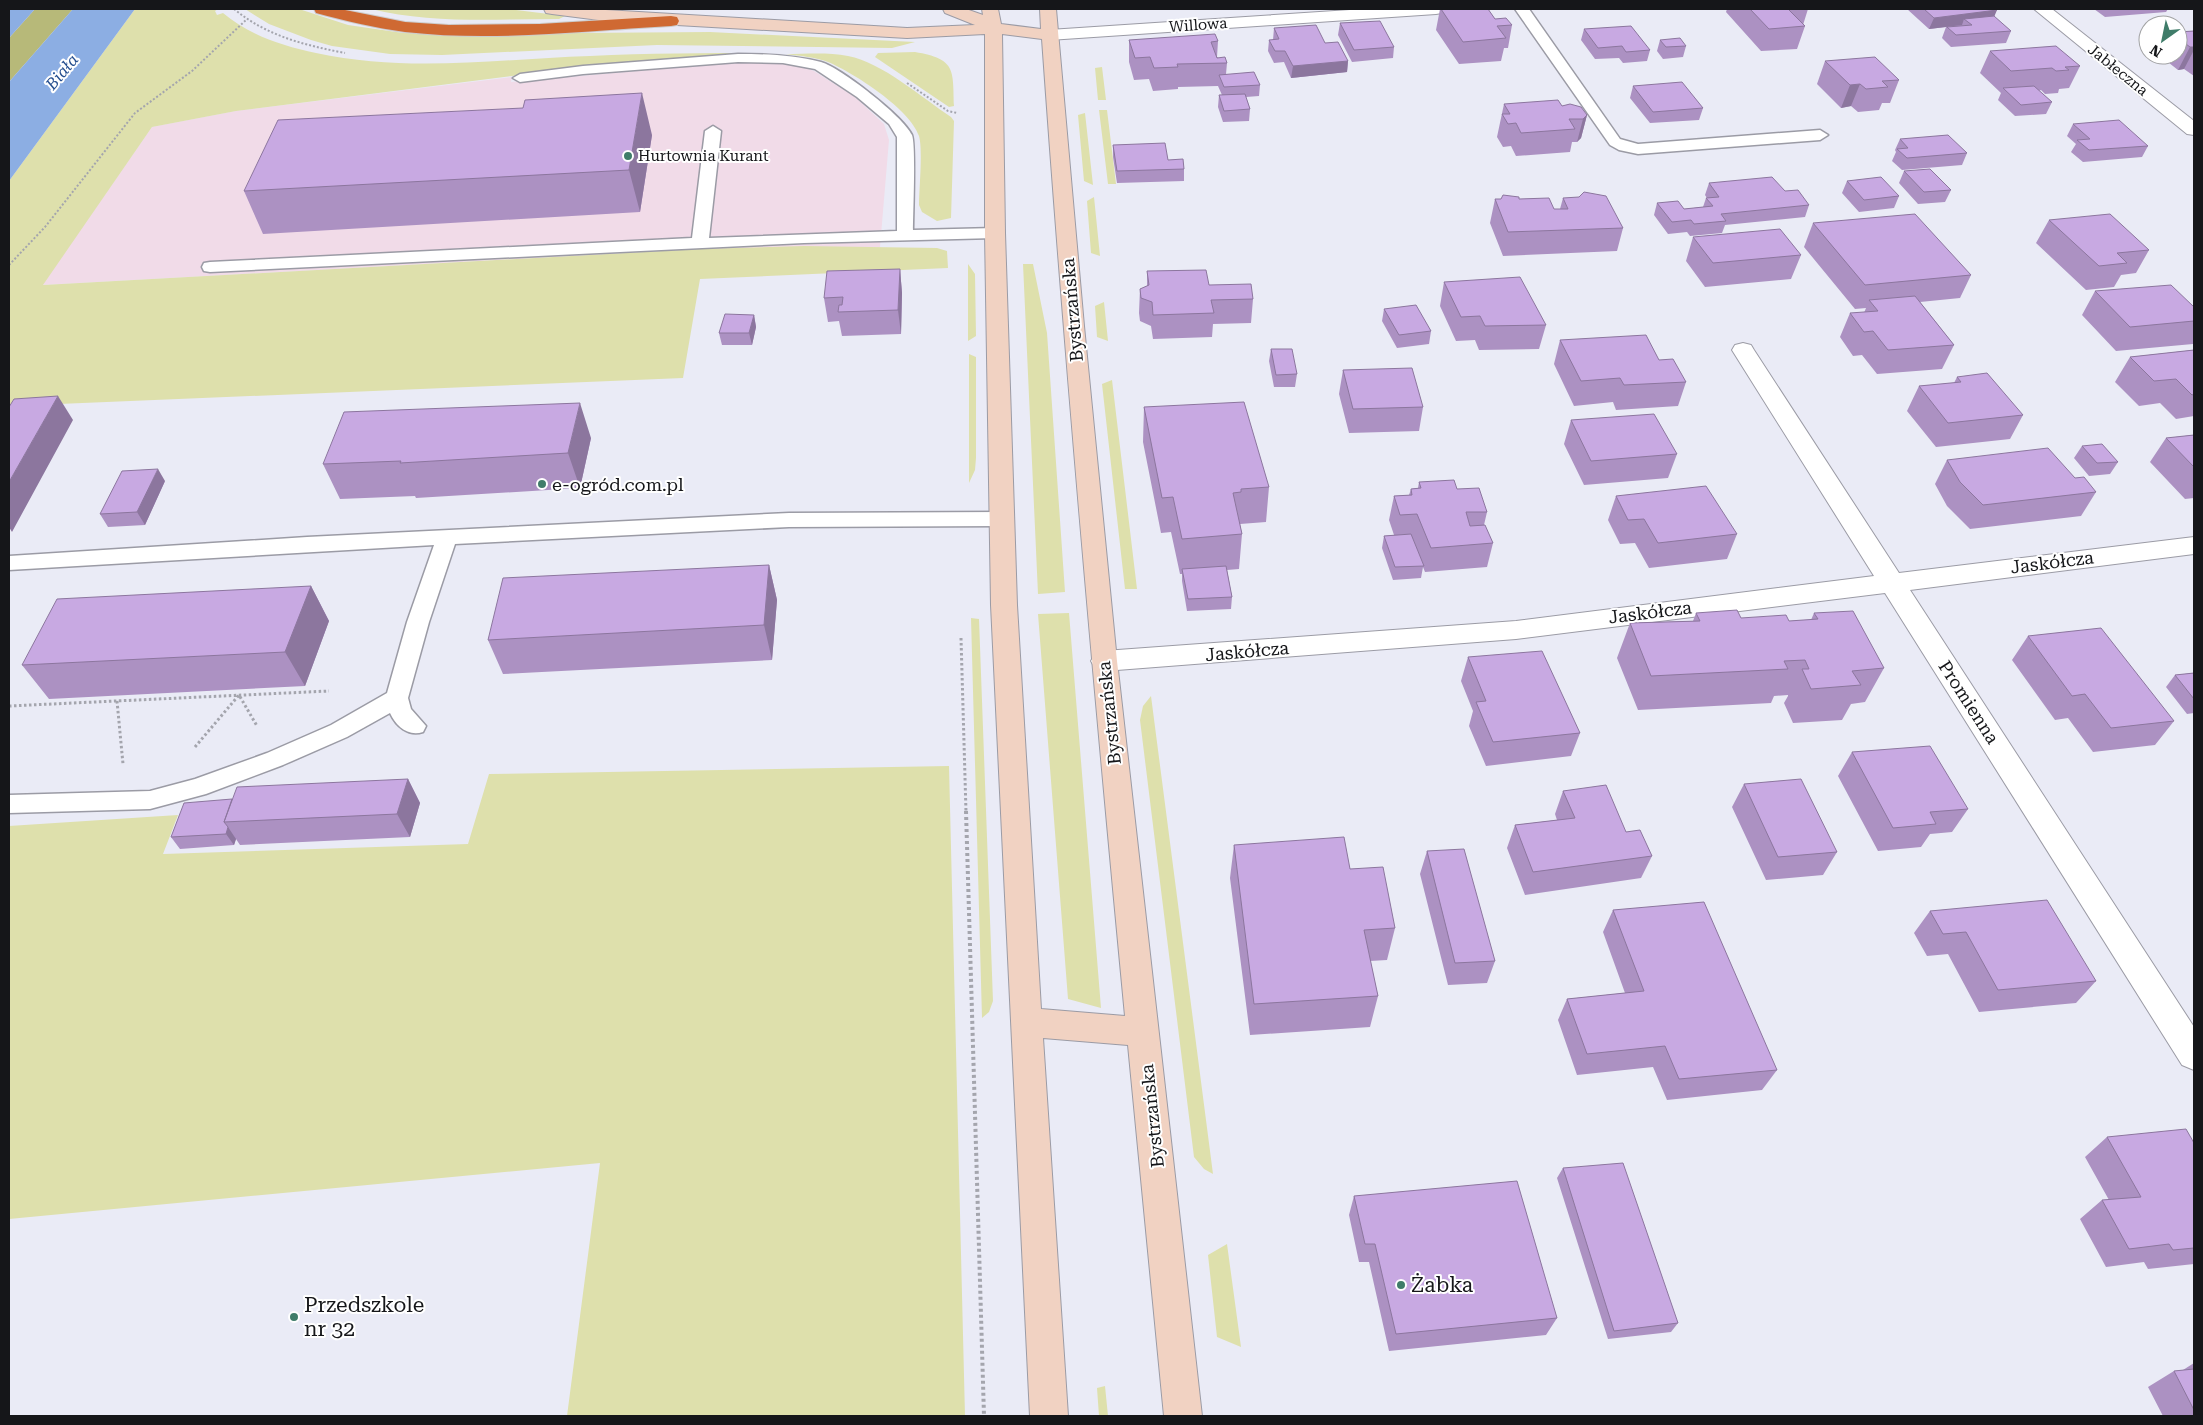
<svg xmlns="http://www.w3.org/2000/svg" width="2203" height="1425" font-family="'Roboto Serif',serif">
	<rect width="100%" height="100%" fill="#eaebf6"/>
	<path fill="#f1dbe8" d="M739 62 795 64 814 71 855 97 884 124 889 140 880 247 699 249 42 285 152 127 236 111 512 77 511 82Z"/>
	<path fill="#dee0ac" d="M135 9H218L215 11 217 15 223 13C249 35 282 46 316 53 408 73 497 59 590 56 649 53 709 53 768 53L582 67 236 111 152 127 43 285 699 249 804 246 937 248 947 251 948 268 700 279 683 378 11 406 9 410V181Z
		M245 9H299L348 25 403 33 439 34 710 32 915 42 892 48 657 45 442 55 390 54 332 46 311 40 269 24Z
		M371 9H508L565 16 559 19C497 19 431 24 371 9Z
		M915 52C956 59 953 69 954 106L949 107 875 57 878 53Z
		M786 54C806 54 828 52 848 56 883 63 921 97 951 117L954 121 951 218 937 221 922 212 919 205C919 189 923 150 919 136 910 109 854 73 828 62 815 57 800 56 786 54Z
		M1102 67 1106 100H1098L1095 68Z
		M1099 110H1107L1116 184H1108Z
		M1085 113 1093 185 1084 181 1078 115Z
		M1094 197 1100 256 1091 253 1087 201Z
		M968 264 975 274 976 336 968 341Z
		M1023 264H1033L1047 333 1065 592 1038 594Z
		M1104 302 1108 341 1097 337 1095 306Z
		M969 354 976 357V458L975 470 969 483Z
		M1112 380 1137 589H1125L1102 384Z
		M1069 613 1101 1008 1068 999 1038 614Z
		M971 618 979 619 993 1001 989 1012 982 1018Z
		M1151 696 1213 1174 1204 1169 1194 1157 1140 720 1143 706Z
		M949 766 965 1416H567L600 1163 9 1219V826L178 815 163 854 468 844 489 774Z
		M1227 1244 1241 1347 1217 1337 1208 1255Z
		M1105 1386 1108 1416H1099L1097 1388Z"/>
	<path fill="#b7b979" d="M35 9H73L9 82V38Z"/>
	<path fill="#8caee3" d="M9 9H35L9 38Z
		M73 9H135L9 181V82Z"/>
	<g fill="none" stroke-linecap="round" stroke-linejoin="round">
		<g stroke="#9b9ba5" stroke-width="3">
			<path id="service" d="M1515 9H1529L1620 139 1638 144 1820 130 1828 135 1820 140 1638 154 1619 150 1610 145Z
				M738 54C766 54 794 55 821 62 841 68 903 116 912 135 916 145 913 214 913 230L995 228 1001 230 1003 233 1001 236 995 238 804 243 210 272 204 271 202 267 204 263 210 262 692 238 705 131 713 126 721 131 709 238 897 231V137L889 124 857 97 815 69 783 63 738 62 583 74 520 82 513 78 520 74 583 66Z
				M1002 512 1009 514 1012 519 1009 524 1002 526 789 527 455 544 429 622 408 698 411 709 426 726 423 732C408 737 396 726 390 713L347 737 283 765 206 794 150 809 9 813V795L150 791 195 779 267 753 331 725 387 693 407 622 434 545 9 570V556L307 537 789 513Z"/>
		</g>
		<g stroke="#9b9ba5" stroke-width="2">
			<path id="minor" d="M1365 9H1444L1442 13 1436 14 1049 40 1043 39 1040 35 1043 31 1049 30Z
				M2034 9H2052L2194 121V135L2187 134Z
				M1743 343 1751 345 1754 350 1899 573 2194 537V554L1910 590 2194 1027V1070L2182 1065 1885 593 1516 639 1104 671 1095 668 1091 661 1095 654 1104 651 1516 621 1874 576 1732 350 1735 345Z"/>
		</g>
		<g stroke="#9b9ba5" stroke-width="2">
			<path id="secondary" d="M544 9H589L907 28 975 25 945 13 943 9H966L983 15 982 9H998L1001 24 1041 29 1040 9H1056L1084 326 1117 661 1202 1416H1164L1128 1045 1043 1038 1068 1416H1030L991 605 985 233V34L907 38 607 21 552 14 546 13ZM1002 34 1042 39C1065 365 1094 691 1125 1016L1041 1009 1017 605 1005 233Z"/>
		</g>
		<g stroke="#ccc" stroke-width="2">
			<path id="motorway" d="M314 9H340L405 22 449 25 540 24 671 16 677 17 679 21 677 25 671 26C583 31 493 42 405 32 375 28 346 21 316 13Z"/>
		</g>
		<path stroke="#a4a5ad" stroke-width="2" stroke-dasharray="2 2" stroke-linecap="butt" d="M234 9C267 36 304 45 345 53
			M907 83 948 111 957 113
			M9 265 45 227 135 113 192 71 246 20"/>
		<path stroke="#a4a5ad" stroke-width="3" stroke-dasharray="2.5 2.5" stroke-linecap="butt" d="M961 638 966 812
			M117 701 123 764
			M9 706 329 691
			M195 747 239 695 257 726"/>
		<path stroke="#a4a5ad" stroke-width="4" stroke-dasharray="3 3" stroke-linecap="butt" d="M966 811 984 1416"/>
		<use href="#service" fill="#fff" fill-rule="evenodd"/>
		<use href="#minor" fill="#fff" fill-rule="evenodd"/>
		<use href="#secondary" fill="#f1d2c2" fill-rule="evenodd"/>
		<use href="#motorway" fill="#cf6932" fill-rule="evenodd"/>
	</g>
	<path fill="#ac91c2" d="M1440 9H1488L1495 19 1512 25 1508 48H1504L1501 61 1459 64 1436 30Z
		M1727 9H1808L1803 25 1805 26 1797 49 1761 51 1726 12Z
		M1907 9H1995L1994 17 2011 31 2006 43 1951 47 1942 38 1946 27 1929 29Z
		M2094 9H2168L2166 12 2105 17Z
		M1340 23 1394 47 1393 58 1352 62 1338 35Z
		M1274 28 1325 43 1348 61 1347 72 1291 78 1284 62 1274 63 1268 51 1269 40H1273Z
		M1584 29 1650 50 1647 61 1623 63 1619 58 1595 59 1581 40Z
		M2194 31V76L2184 69 2178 70 2159 55H2178V32Z
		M1129 40 1218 41 1217 57 1227 63 1226 74 1260 85 1259 96 1246 97 1250 109 1249 121 1223 122 1218 107 1219 95H1222L1218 86 1178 87V89L1153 91 1149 79 1134 80 1129 62Z
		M1660 40 1686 46 1683 57 1663 59 1657 51Z
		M1990 51 2080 66 2069 88 2059 89 2058 93 2045 94 2041 90 2039 91 2052 102 2046 114 2015 116 1998 100 2001 93 1980 73Z
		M1825 61 1899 80 1890 103H1882L1879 110 1858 112 1851 106 1841 108 1817 84Z
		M1633 86 1703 108 1699 120 1650 123 1630 98Z
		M1504 104 1562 106 1587 115 1581 138 1577 142H1572L1570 152 1516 156 1511 146 1503 147 1497 137Z
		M2073 124 2148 146 2142 157 2083 162 2071 152 2076 144 2067 136Z
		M652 135 640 212 263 234 244 191Z
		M1900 139 1967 153 1962 165 1902 170 1892 161 1896 152 1895 150Z
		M1113 145 1168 160 1184 169V181L1117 183 1113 157Z
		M1904 171 1951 190 1945 202 1918 204 1899 183Z
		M1847 181 1899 196 1894 208 1859 212 1842 193Z
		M1709 183 1785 191 1809 205 1805 217 1725 225 1722 233 1690 236 1687 232 1668 234 1654 215 1657 203 1684 209 1703 207 1706 198H1707L1705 195Z
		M1563 198 1623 228 1617 251 1503 256 1490 223 1495 199H1519L1554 209H1560Z
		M2049 220 2149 250 2136 273 2121 275 2114 287 2086 290 2036 243Z
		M1813 223 1971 275 1960 298 1920 302 1954 345 1942 369 1877 374 1862 355 1853 356 1840 337 1850 313H1864L1866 308 1855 309 1804 247Z
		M1693 237 1801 255 1791 279 1705 287 1686 261Z
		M900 269 902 293 901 334 842 336 839 321 828 322 824 298Z
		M1147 271 1209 285 1253 299 1251 323 1213 324 1212 337 1153 339 1151 326 1140 321 1139 313 1140 289 1147 286Z
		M1444 282 1546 325 1539 349 1479 350 1475 340 1456 341 1440 306Z
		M2095 291 2194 307V342L2193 344 2116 351 2082 315Z
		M1384 309 1431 331 1429 344 1397 348 1382 321Z
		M754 315 756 327 752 345H722L719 333Z
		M1560 340 1659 360 1686 382 1678 406 1616 410 1613 402 1574 406 1554 364Z
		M1271 349 1297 374 1295 387H1274L1269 361Z
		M2194 350V416L2176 419 2160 403 2139 406 2115 382 2130 357Z
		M1343 370 1423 407 1419 431 1349 433 1339 394Z
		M1957 377 2023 415 2010 439 1936 447 1907 411 1919 386 1954 383Z
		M1144 407 1269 487 1266 522 1240 524 1242 534 1239 569 1227 570 1232 597 1231 609 1187 611 1182 581V574H1180L1171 532 1161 533 1143 442Z
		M1571 420 1677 454 1668 478 1584 485 1564 444Z
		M2194 435V498L2185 499 2150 462 2166 438Z
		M591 438 580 488 416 498 415 496 340 499 323 464Z
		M2082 446 2118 462 2110 474 2089 476 2074 458Z
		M1947 460 2075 478 2096 492 2081 516 1970 529 1947 506 1935 484Z
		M165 481 145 525 108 527 100 514Z
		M1419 482 1457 489 1487 512 1484 525 1493 543 1487 567 1425 572 1423 567 1421 578 1393 580 1382 548 1384 536 1394 535 1389 520 1394 496 1409 495 1411 489 1418 488Z
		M1616 496 1737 534 1727 559 1649 568 1635 543 1620 544 1608 520Z
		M769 565 777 600 772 660 503 674 488 640Z
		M311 586 329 621 305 686 49 699 22 665Z
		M1696 613 1741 618 1789 621 1811 620 1814 613 1884 668 1865 702 1851 704 1842 720 1793 723 1784 703 1788 696V695L1774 696 1771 703 1638 710 1617 658 1630 623 1693 621Z
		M2028 636 2174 721 2155 745 2093 752 2068 718 2055 720 2012 660Z
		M1468 657 1580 733 1571 756 1486 766 1469 726 1473 711 1461 681Z
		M2194 673V713L2187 714 2166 687 2175 675Z
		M1852 752 1968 809 1952 832 1930 834 1921 847 1878 851 1838 776Z
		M408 779 420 803 410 837 240 845 236 839 234 845 180 849 171 837 232 799Z
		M1744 784 1837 852 1823 875 1766 880 1732 807Z
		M1563 791 1626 832 1652 856 1641 878 1525 895 1507 848 1515 825 1557 820 1555 814Z
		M1234 845 1350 869 1395 928 1387 960 1370 961 1378 996 1370 1027 1250 1035 1230 878Z
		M1427 851 1495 961 1487 983 1448 985 1420 874Z
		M1613 910 1777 1070 1762 1090 1667 1100 1653 1067 1577 1075 1558 1020 1567 999 1625 993 1603 932Z
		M1930 911 2096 981 2076 1003 1979 1012 1948 954 1927 956 1914 933Z
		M2107 1137 2194 1248V1264L2148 1269 2144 1262 2106 1267 2080 1219 2102 1200H2109L2085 1157Z
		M1563 1168 1678 1323 1671 1332 1608 1339 1557 1178Z
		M1354 1196 1557 1318 1546 1335 1389 1351 1369 1262H1359L1349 1215Z
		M2194 1363V1416H2163L2148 1387 2174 1371 2183 1370Z"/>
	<path fill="#8c769e" d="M1997 10 1992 22 1964 19 1962 25 1929 29 1934 18Z
		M2190 47H2194V50L2184 69 2178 70Z
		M1348 61 1347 72 1291 78 1293 66Z
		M1860 84 1851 106 1841 108 1850 85Z
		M642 93 652 135 640 212 629 170Z
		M1587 115 1581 138 1577 142 1583 119Z
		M900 269 902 293 901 334 898 310Z
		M754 315 756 327 752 345 749 333Z
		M58 396 73 420 12 532 9 527V482Z
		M580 403 591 438 580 488 568 453Z
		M158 469 165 481 145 525 137 512Z
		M769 565 777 600 772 660 764 625Z
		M311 586 329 621 305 686 285 652Z
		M408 779 420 803 410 837 397 814Z
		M228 827 236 839 234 845 226 834Z"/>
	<path fill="#c8a9e2" stroke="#8c769e" d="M1441 9H1488L1495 19 1506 18 1512 25 1497 26 1506 38 1463 42Z
		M1750 9H1792H1788L1805 26 1769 29Z
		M1924 9H1995L1997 10 1934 18Z
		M1994 16 2011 31 1956 35 1947 27 1972 25 1964 19Z
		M1380 21 1394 47 1354 50 1340 23Z
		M1316 25 1325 43 1338 42 1348 61 1293 66 1285 51H1275L1269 40 1279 39 1274 28Z
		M1631 26 1650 50 1626 52 1622 46 1598 48 1584 29Z
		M2194 31V47H2190L2178 38V32Z
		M1215 34 1218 41 1211 42 1217 58 1225 57 1227 63 1177 64 1178 67 1154 68 1150 57 1135 58 1129 40Z
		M1680 38 1686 46 1666 47 1660 40Z
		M2056 46 2080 66 2065 67 2069 70 2056 71 2052 68 2011 71 1990 51Z
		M1875 57 1899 80 1882 81 1888 87 1866 89 1860 84 1850 85 1825 61Z
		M1254 72 1260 85 1224 87 1219 75Z
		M1682 82 1703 108 1653 112 1633 86Z
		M2034 86 2052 102 2021 105 2003 88Z
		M642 93 629 170 244 191 278 120 523 108 525 100Z
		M1245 94 1250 109 1224 111 1219 95Z
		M1558 100 1562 106 1570 104 1581 107 1587 115 1583 119H1569L1575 129 1521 133 1516 123 1508 124 1502 114H1510L1504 104Z
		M2119 120 2148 146 2089 150 2077 140 2090 139 2073 124Z
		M1948 135 1967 153 1907 158 1897 149 1908 148 1900 139Z
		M1165 143 1168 160 1183 159 1184 169 1117 171 1113 145Z
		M1930 169 1951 190 1924 192 1904 171Z
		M1772 177 1785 191 1798 190 1809 205 1721 214 1726 221 1694 224 1691 220 1672 222 1657 203 1678 201 1684 209 1713 206 1706 198 1719 197 1709 183Z
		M1881 177 1899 196 1864 200 1847 181Z
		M1584 192 1606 196 1623 228 1508 232 1495 199H1501L1503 195 1519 197V199L1549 198 1554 209H1568L1563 198 1579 197Z
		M1915 214 1971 275 1865 285 1813 223Z
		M2110 214 2149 250 2117 253 2127 263 2099 266 2049 220Z
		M1780 229 1801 255 1713 263 1693 237Z
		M900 269 898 310 838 312 839 305H842L843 297 824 298 827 271Z
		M1206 270 1209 285 1251 284 1253 299 1211 300 1214 313 1153 315 1152 302 1141 298 1140 289 1149 285 1147 271Z
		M1520 277 1546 325 1485 326 1480 316 1461 317 1444 282Z
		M2171 285 2194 307V321L2130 327 2095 291Z
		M1915 296 1954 345 1888 350 1873 331 1864 332 1850 313 1878 311 1869 300Z
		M1416 305 1431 331 1399 335 1384 309Z
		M725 314 754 315 749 333H719Z
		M1646 335 1659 360 1673 359 1686 382 1624 385 1620 378 1581 381 1560 340Z
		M1271 349H1292L1297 374 1276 375Z
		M2194 350V394L2192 395 2176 379 2154 381 2130 357Z
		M1412 368 1423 407 1353 409 1343 370Z
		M1987 373 2023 415 1948 423 1919 386 1961 382 1957 377Z
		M58 396 9 482V407L14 399Z
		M1244 402 1269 487 1241 489V492L1233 493 1242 534 1182 539 1173 497 1162 498 1144 407Z
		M580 403 568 453 400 463 401 461 323 464 344 412Z
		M1654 414 1677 454 1591 461 1571 420Z
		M2194 435V467L2166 438Z
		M2102 444 2118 462 2097 463 2082 446Z
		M2048 448 2075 478 2084 477 2096 492 1983 505 1960 482 1947 460Z
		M158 469 137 512 100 514 122 471Z
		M1454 480 1457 489 1479 488 1487 512H1466L1470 526 1485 525 1493 543 1431 548 1417 514 1400 515 1394 496 1412 495 1411 489 1421 488 1419 482Z
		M1706 486 1737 534 1658 543 1644 519 1628 520 1616 496Z
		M1411 534 1424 566 1395 567 1384 536Z
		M769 565 764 625 488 640 503 578Z
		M1226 566 1232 597 1188 599 1182 569Z
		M311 586 285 652 22 665 57 599Z
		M1737 610 1741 618 1786 615 1789 621 1818 619 1814 613 1853 611 1884 668 1852 671 1861 685 1811 689 1802 669H1809L1805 660 1784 661 1788 669 1651 676 1630 623 1700 621 1696 613Z
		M2101 628 2174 721 2111 728 2085 694 2072 696 2028 636Z
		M1542 651 1580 733 1493 742 1476 702 1486 701 1468 657Z
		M2194 673V699L2175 675Z
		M1930 746 1968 809 1930 812 1936 824 1893 828 1852 752Z
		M408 779 397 814 224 822 237 787Z
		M1801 779 1837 852 1778 857 1744 784Z
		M1606 785 1626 832 1640 830 1652 856 1533 872 1515 825 1575 818 1563 791Z
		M232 799 224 822 228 827 226 834 171 837 184 803Z
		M1344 837 1350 869 1383 867 1395 928 1364 930 1378 996 1254 1004 1234 845Z
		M1464 849 1495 961 1455 963 1427 851Z
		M2047 900 2096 981 1998 990 1966 932 1943 934 1930 911Z
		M1704 902 1777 1070 1679 1079 1665 1046 1587 1054 1567 999 1644 991 1613 910Z
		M2186 1129 2194 1143V1248L2173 1250 2169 1244 2129 1249 2102 1200 2141 1197 2107 1137Z
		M1623 1163 1678 1323 1614 1331 1563 1168Z
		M1517 1181 1557 1318 1396 1334 1375 1244H1365L1354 1196Z
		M2194 1369V1410L2174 1371Z"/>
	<g fill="#3f7c69" stroke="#fff" stroke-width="2">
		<circle cx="628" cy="156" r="5"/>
		<circle cx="542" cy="484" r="5"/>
		<circle cx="1401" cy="1285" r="5"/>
		<circle cx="294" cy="1317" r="5"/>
	</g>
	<g text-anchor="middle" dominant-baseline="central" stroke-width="4" stroke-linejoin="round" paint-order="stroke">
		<g font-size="15" fill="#151619" stroke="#fff">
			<text transform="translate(1198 25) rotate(-4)">Willowa</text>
			<text transform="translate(2118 70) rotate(39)">Jabłeczna</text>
		</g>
		<g font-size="15" fill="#151619" stroke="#fff" text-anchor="start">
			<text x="638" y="156">Hurtownia Kurant</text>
		</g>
		<g font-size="16" font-style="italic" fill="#264f8f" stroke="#fff">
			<text transform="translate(62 72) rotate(-50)">Biała</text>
		</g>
		<g font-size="18" fill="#151619" stroke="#fff">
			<text transform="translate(1072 310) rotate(-95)">Bystrzańska</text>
			<text transform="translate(2052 562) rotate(-7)">Jaskółcza</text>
			<text transform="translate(1650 612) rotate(-7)">Jaskółcza</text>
			<text transform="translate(1247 651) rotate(-5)">Jaskółcza</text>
			<text transform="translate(1969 702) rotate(57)">Promienna</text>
			<text transform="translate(1109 713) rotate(-96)">Bystrzańska</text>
			<text transform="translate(1152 1116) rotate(-96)">Bystrzańska</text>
		</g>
		<g font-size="18" fill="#151619" stroke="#fff" text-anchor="start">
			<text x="552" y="484">e-ogród.com.pl</text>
		</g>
		<g font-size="21" fill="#151619" stroke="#fff" text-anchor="start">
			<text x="1411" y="1285">Żabka</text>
			<text x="304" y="1305">Przedszkole<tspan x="304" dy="24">nr 32</tspan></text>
		</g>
	</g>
	<rect width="2203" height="1425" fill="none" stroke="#151619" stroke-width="20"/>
	<g transform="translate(2163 40) rotate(213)"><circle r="24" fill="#ffffff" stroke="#a1a2a3"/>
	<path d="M0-4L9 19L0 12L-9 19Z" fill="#3f7c69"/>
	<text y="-8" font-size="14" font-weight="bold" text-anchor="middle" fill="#151619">N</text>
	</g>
</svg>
